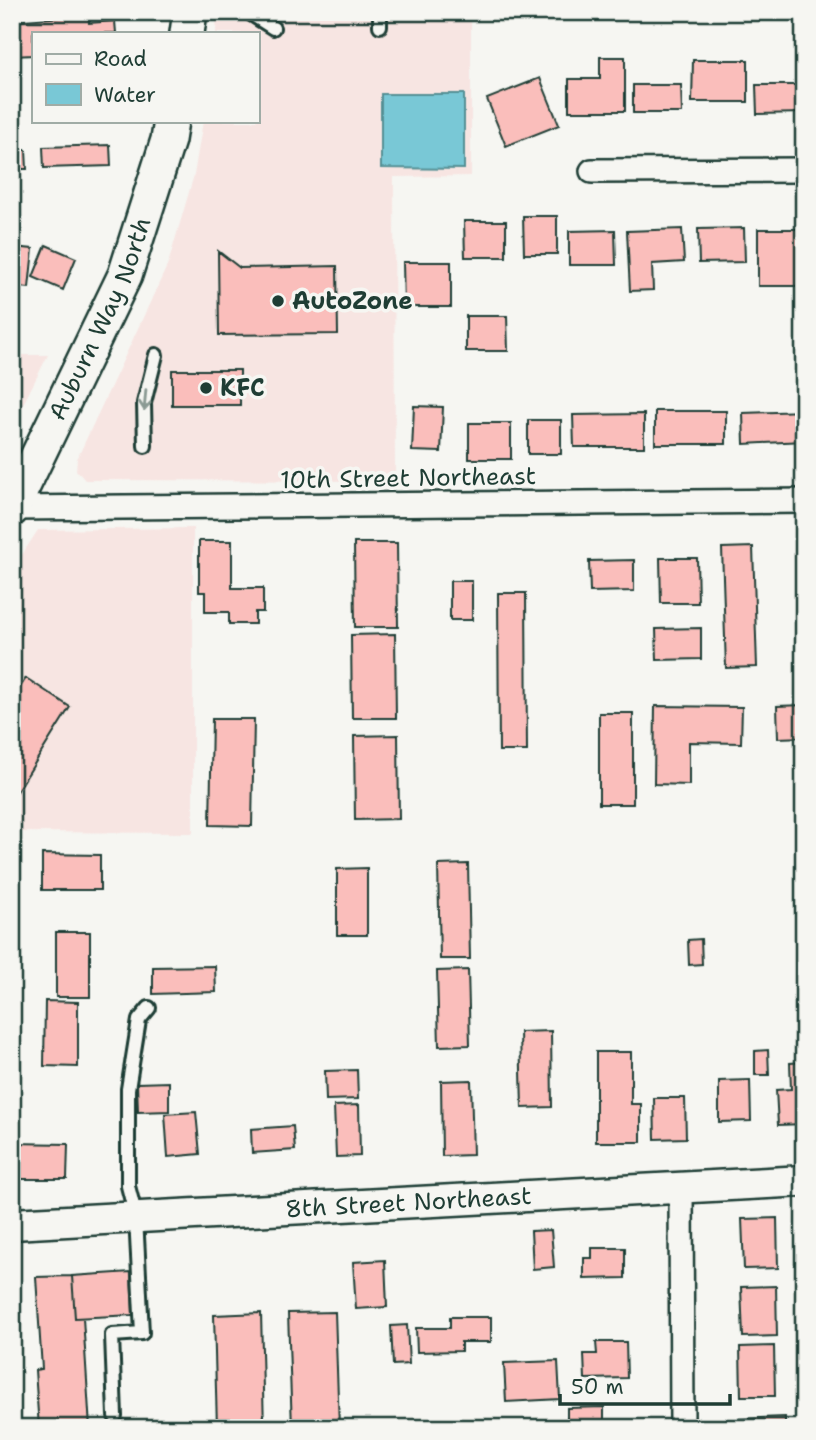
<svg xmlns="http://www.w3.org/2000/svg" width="816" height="1440" font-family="'Shantell Sans',sans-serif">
	<rect width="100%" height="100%" fill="#f6f6f2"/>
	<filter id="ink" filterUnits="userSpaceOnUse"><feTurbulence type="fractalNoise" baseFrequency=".0143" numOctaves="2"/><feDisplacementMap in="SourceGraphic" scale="14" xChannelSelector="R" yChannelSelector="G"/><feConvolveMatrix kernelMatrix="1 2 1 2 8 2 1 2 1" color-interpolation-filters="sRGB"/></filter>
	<g filter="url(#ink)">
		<path fill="#f7e5e2" d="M217 12H471V176L394 177 395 481 85 480 76 470 77 459 168 264 194 175 203 121H257V33H216Z
			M12 355H48L12 426Z
			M193 528V833L12 832V570L38 530Z"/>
		<path fill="#79c8d6" stroke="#559095" stroke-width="2" d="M381 94H464V169L381 168Z"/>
		<path fill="#fabebb" stroke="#1f3d34" stroke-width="2" d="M89 15V23L115 21 116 33H33V55L13 56 12 21Z
			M600 57H625V111H569V79H600Z
			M693 60H748V102H692Z
			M540 78 559 125 506 146 487 99Z
			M633 85H681L682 113H633Z
			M756 85H804V113L757 114Z
			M110 145 111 166 44 168 43 147Z
			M12 150H26L27 169H12Z
			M523 216H557V254H524Z
			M464 221H506V257H465Z
			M744 228 745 262 699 263 698 229Z
			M682 229 684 262 652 264 653 290 630 291 627 231Z
			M758 229H804V286H758Z
			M615 230 616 265H569V231Z
			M46 245 76 258 63 290 33 277Z
			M13 247 33 249 29 288 12 286Z
			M218 251 240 268 337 266 338 334 219 335Z
			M403 262H451V307H404Z
			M466 316H507L508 351H466Z
			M172 370H240V405H172Z
			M414 406 443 407 441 452 412 451Z
			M655 411H726V444H655Z
			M804 411V441L744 444 743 413Z
			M644 414V447H574L573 415Z
			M528 420H561V454H528Z
			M469 423H511V459H469Z
			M199 541H232V588H263V612H255V624H229V612H205V592H199Z
			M354 543H397L398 627H355Z
			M753 547 757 667 726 668 722 548Z
			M660 558H697L698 603H661Z
			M634 560V591L590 592 589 561Z
			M450 581H472V620H450Z
			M498 593H526L527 751H499Z
			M701 628V659L657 660 656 629Z
			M395 634 396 718H352L351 635Z
			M26 678 70 707 16 793 12 790V700Z
			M804 705V737L778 738 777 706Z
			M655 706 742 707 741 743 689 742V785L654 784Z
			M599 713H633V804H599Z
			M212 719H254L252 826 210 825Z
			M398 735 399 819 355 820 354 736Z
			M42 854 100 855V890H42Z
			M468 864 470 959H440L438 865Z
			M367 868V935H337V869Z
			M56 932H90V997H56Z
			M701 939 702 964 689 965 688 940Z
			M215 966 216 992 153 994V967Z
			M468 970 470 1045 439 1046 437 971Z
			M45 1001 78 1002V1067L44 1066Z
			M551 1031 552 1107 522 1108 520 1032Z
			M768 1050 769 1075H755V1051Z
			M596 1052H631V1104H641V1142H596Z
			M804 1062V1124L778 1125 776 1090 791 1089 790 1063Z
			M357 1070 358 1099 326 1100 325 1071Z
			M471 1080 473 1155 442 1156 441 1081Z
			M750 1080 751 1121 719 1122V1081Z
			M169 1082V1111L138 1112 137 1083Z
			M654 1098H685L686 1138 655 1139Z
			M359 1105 360 1156 336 1157 334 1106Z
			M196 1112 200 1154 168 1157 165 1114Z
			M293 1126 295 1150 252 1153 251 1129Z
			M12 1143 68 1144 67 1179H12Z
			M777 1218 778 1268 744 1269 742 1219Z
			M551 1230 554 1267 533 1269 531 1231Z
			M592 1248H625V1278L584 1279V1258H592Z
			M385 1260 387 1307 356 1309 353 1262Z
			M131 1272 133 1315 75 1318 72 1276Z
			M72 1276 75 1318H83L90 1428H39L35 1370 42 1369 36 1277Z
			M776 1286 777 1336 743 1337 741 1287Z
			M335 1312 339 1427 292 1428 288 1313Z
			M261 1313 264 1428H217L214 1315Z
			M450 1317H491V1342H461V1351L417 1352 416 1328H450Z
			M407 1325 409 1364 393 1365 391 1326Z
			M596 1342H626L627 1378 585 1379 584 1354H597Z
			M774 1346 775 1396H741L740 1347Z
			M558 1361 560 1399 506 1402 504 1363Z
			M604 1407V1428H567V1408Z
			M785 1417V1428H740L739 1419Z"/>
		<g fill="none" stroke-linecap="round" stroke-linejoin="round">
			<g stroke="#1f3d34" stroke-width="18">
				<path id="service" d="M248 12 273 28
					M380 12V26
					M145 446 144 403 156 355
					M115 1416 112 1335 142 1333 136 1217 128 1186V1089L139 1020 149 1008"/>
			</g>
			<g stroke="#1f3d34" stroke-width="28">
				<path id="minor" d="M592 171 804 170
					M13 508 804 501
					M681 1187 682 1428"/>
			</g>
			<g stroke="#1f3d34" stroke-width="35">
				<g id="tertiary">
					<path id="s1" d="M12 1224 804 1181"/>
				</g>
			</g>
			<g stroke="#1f3d34" stroke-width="38">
				<g id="secondary">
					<path d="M187 33 190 12"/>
					<path id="s2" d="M12 509 125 275 168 140 171 121"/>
				</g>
			</g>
			<use href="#service" stroke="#f6f6f2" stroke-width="12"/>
			<use href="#minor" stroke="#f6f6f2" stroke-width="23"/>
			<use href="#tertiary" stroke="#f6f6f2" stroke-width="30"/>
			<use href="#secondary" stroke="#f6f6f2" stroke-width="33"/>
		</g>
		<defs><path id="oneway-shaft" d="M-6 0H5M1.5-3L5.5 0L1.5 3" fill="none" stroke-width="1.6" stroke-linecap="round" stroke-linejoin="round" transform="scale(1.75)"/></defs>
		<use stroke="#8a9a93" href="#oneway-shaft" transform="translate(145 400) rotate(95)"/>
	</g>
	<g fill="#1f3d34" stroke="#f6f6f2" stroke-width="2.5">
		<circle cx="278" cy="301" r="7"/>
		<circle cx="206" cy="388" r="7"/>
	</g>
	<g text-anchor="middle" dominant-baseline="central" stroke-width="7" stroke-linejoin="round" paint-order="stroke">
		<g font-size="24" font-weight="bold" fill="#1f3d34" stroke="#f6f6f2" text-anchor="start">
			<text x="292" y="301">AutoZone</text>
			<text x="220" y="388">KFC</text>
		</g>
		<g font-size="24" fill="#1f3d34" stroke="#f6f6f2">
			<text stroke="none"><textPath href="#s2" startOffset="210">Auburn Way North</textPath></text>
			<text transform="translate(408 478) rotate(-1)">10th Street Northeast</text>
			<text stroke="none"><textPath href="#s1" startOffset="397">8th Street Northeast</textPath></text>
		</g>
	</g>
	<rect width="816" height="1440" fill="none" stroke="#f6f6f2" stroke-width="42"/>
	<rect x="21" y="21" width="774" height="1398" fill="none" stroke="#1f3d34" stroke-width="2.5" filter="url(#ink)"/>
	<rect x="32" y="32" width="228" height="91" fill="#f6f6f2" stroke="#a0aca6" stroke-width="2"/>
	<rect x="46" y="54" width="35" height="10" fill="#f6f6f2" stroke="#a0aca6" stroke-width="2"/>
	<text x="94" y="66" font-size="21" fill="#1f3d34">Road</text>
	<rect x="46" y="84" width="35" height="21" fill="#79c8d6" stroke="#a0aca6" stroke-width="2"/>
	<text x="94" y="102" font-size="21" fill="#1f3d34">Water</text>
	<path d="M560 1394v10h170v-10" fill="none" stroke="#1f3d34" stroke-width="3.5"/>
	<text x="571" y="1394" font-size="21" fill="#1f3d34" stroke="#f6f6f2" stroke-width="5" paint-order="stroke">50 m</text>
</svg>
